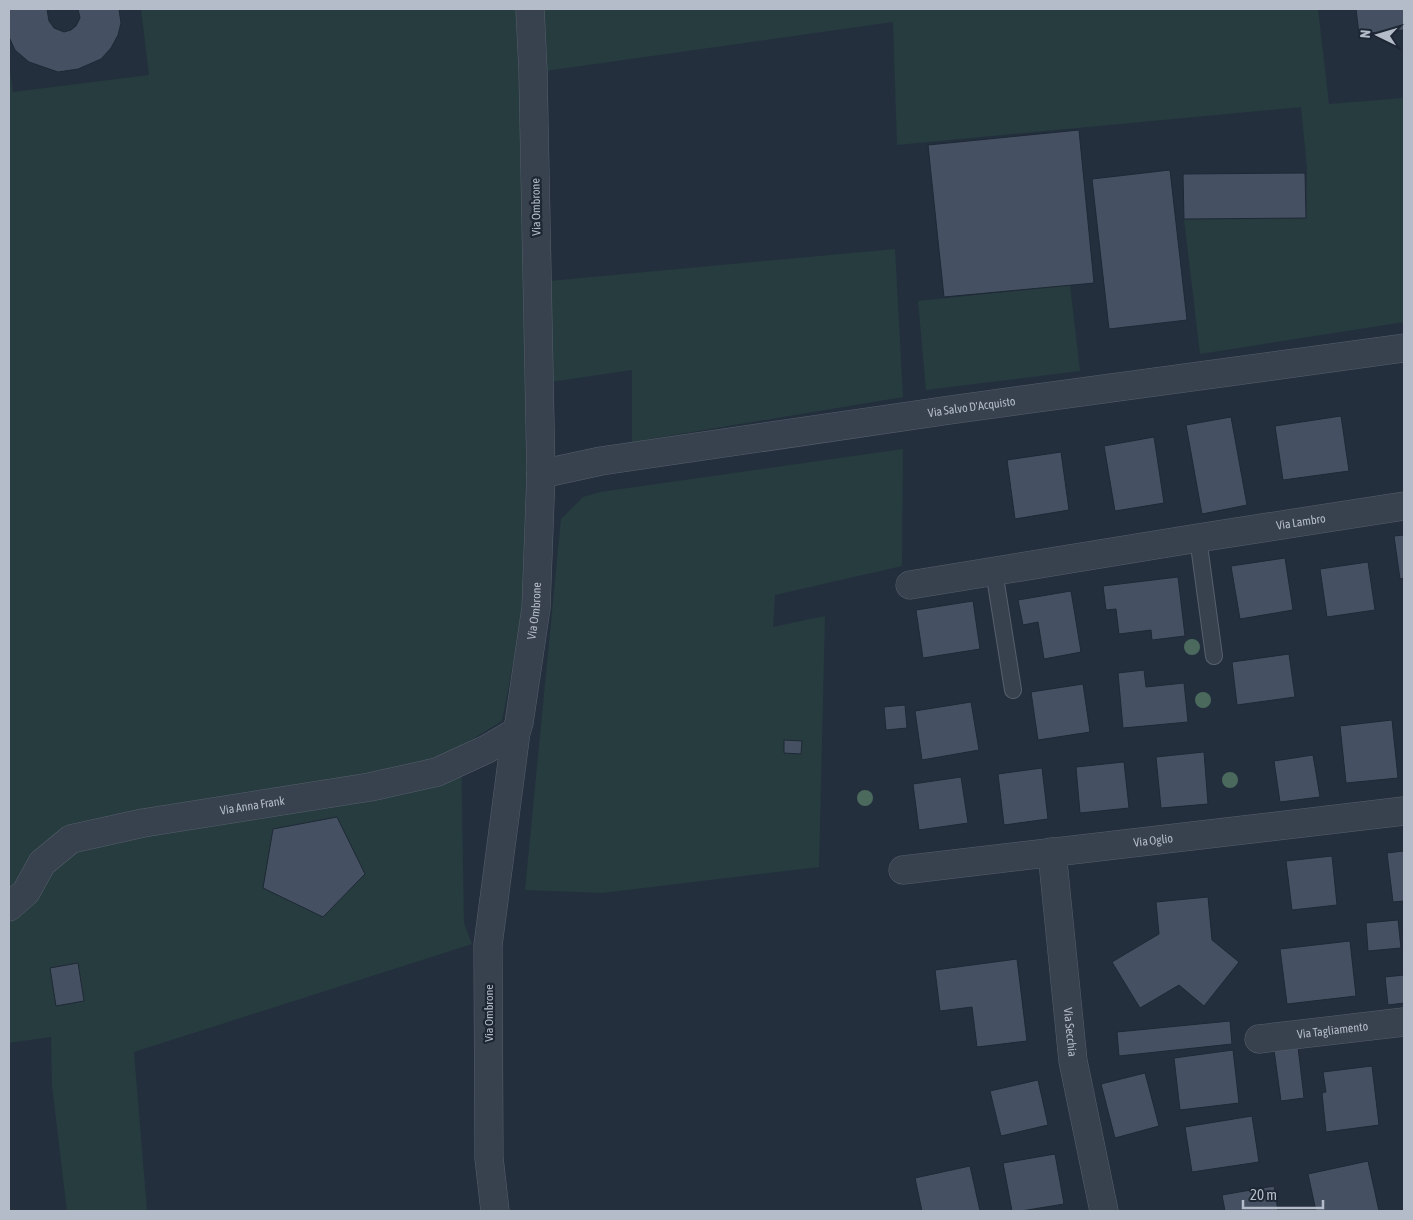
<svg xmlns="http://www.w3.org/2000/svg" width="1413" height="1220" font-family="'Asap Condensed',sans-serif">
	<rect width="100%" height="100%" fill="#242f3e"/>
	<path fill="#263c3f" d="M141 9H519L529 477 522 616 502 721 461 746 464 923 472 944 134 1052 147 1211H67L52 1086 51 1037 9 1043V65L13 92 149 75Z
		M542 9H1318L1329 104 1404 98V322L1200 354 1184 219 1306 217 1307 168 1301 107 897 145 893 22 545 71Z
		M895 249 903 397 632 442V370L550 382 549 281Z
		M1070 285 1080 371 926 390 918 301Z
		M903 449 902 566 775 595 773 627 825 616 819 867 602 893 525 890 561 519 583 497 600 492Z"/>
	<path fill="#455162" stroke="#1f2835" d="M9 9H47L49 21 54 28 64 32 71 30 76 26 80 18 78 9H119L121 23 118 35 111 48 101 59 78 69 58 72 29 62 15 50 9 37Z
		M1356 9H1404V30L1359 34Z
		M1079 130 1094 283 944 297 928 145Z
		M1170 170 1187 320 1109 329 1092 179Z
		M1305 173 1306 218 1184 219 1183 174Z
		M1341 416 1349 471 1283 480 1275 426Z
		M1231 417 1247 505 1202 514 1186 425Z
		M1154 437 1164 503 1115 511 1104 446Z
		M1061 452 1069 510 1015 519 1007 460Z
		M1404 535V578L1400 579 1394 536Z
		M1285 558 1293 610 1240 619 1231 566Z
		M1368 562 1375 610 1327 617 1320 569Z
		M1178 577 1185 636 1152 640 1151 630 1119 634 1116 609 1106 610 1103 586Z
		M1071 591 1081 652 1044 659 1038 622 1023 625 1018 600Z
		M973 601 980 649 923 658 916 610Z
		M1289 654 1295 697 1237 705 1232 662Z
		M1144 670 1146 687 1184 683 1188 722 1123 728 1118 673Z
		M1083 684 1090 732 1038 740 1031 692Z
		M971 702 979 750 922 760 915 711Z
		M905 705 907 728 886 730 884 707Z
		M1392 720 1398 778 1346 783 1340 726Z
		M784 740 802 741 801 754 784 753Z
		M1204 752 1208 804 1161 808 1156 757Z
		M1313 755 1320 797 1280 802 1274 761Z
		M1124 762 1129 808 1080 813 1076 767Z
		M1042 768 1048 819 1004 825 998 774Z
		M961 777 968 823 919 830 913 784Z
		M337 817 365 874 323 917 263 888 273 829Z
		M1404 851V901L1393 902 1387 853Z
		M1332 856 1337 905 1292 910 1286 861Z
		M1208 897 1212 940 1239 962 1204 1006 1179 985 1140 1008 1112 962 1159 934 1156 902Z
		M1398 920 1401 948 1368 951 1366 923Z
		M1350 941 1356 996 1287 1004 1280 949Z
		M1017 959 1027 1041 977 1047 972 1007 940 1011 935 970Z
		M78 963 84 1001 56 1006 50 968Z
		M1404 975V1003L1388 1005 1385 977Z
		M1230 1021 1232 1044 1119 1056 1117 1032Z
		M1298 1047 1304 1098 1281 1101 1274 1050Z
		M1233 1050 1239 1103 1180 1110 1174 1058Z
		M1372 1066 1379 1125 1326 1132 1322 1093 1326 1092 1323 1072Z
		M1145 1073 1159 1126 1115 1138 1101 1084Z
		M1038 1080 1048 1125 1001 1136 990 1091Z
		M1252 1116 1259 1162 1192 1172 1185 1127Z
		M1055 1154 1064 1204 1021 1211H1012L1003 1163Z
		M1368 1161 1379 1211H1316L1308 1174Z
		M970 1166 980 1211H922L915 1178Z
		M1274 1186 1278 1211H1225L1222 1195Z"/>
	<g fill="none" stroke-linecap="round" stroke-linejoin="round">
		<g stroke="#565f6c" stroke-width="18">
			<path id="lane" d="M1198 538 1214 656
				M994 571 1013 690"/>
		</g>
		<g stroke="#565f6c" stroke-width="29">
			<g id="street">
				<path id="s1" d="M541 474 601 461 950 410 1404 348"/>
				<path id="s2" d="M910 585 1198 538 1404 506"/>
				<path id="s3" d="M1052 852 1073 1061 1104 1211"/>
				<path id="s4" d="M903 870 1404 811"/>
				<path id="s5" d="M9 907 26 892 42 863 71 839 143 823 370 787 437 772 487 749 516 732"/>
				<path id="s6" d="M1259 1039 1404 1022"/>
				<path id="s7" d="M495 1211 489 1158 488 945 516 732 519 723 536 608 541 474 533 71 530 9"/>
			</g>
		</g>
		<use href="#lane" stroke="#38414e" stroke-width="16"/>
		<use href="#street" stroke="#38414e" stroke-width="28"/>
	</g>
	<g fill="#4b6a5d">
		<circle cx="1192" cy="647" r="8"/>
		<circle cx="1203" cy="700" r="8"/>
		<circle cx="1230" cy="780" r="8"/>
		<circle cx="865" cy="798" r="8"/>
	</g>
	<g text-anchor="middle" dominant-baseline="central" stroke-width="4.5" stroke-linejoin="round" paint-order="stroke">
		<g font-size="12" fill="#b4bcc9" stroke="#1d2633">
			<text transform="translate(536 207) rotate(-91)">Via Ombrone</text>
			<text stroke="none"><textPath href="#s1" startOffset="436">Via Salvo D'Acquisto</textPath></text>
			<text stroke="none"><textPath href="#s2" startOffset="396">Via Lambro</textPath></text>
			<text stroke="none"><textPath href="#s7" startOffset="604">Via Ombrone</textPath></text>
			<text stroke="none"><textPath href="#s5" startOffset="278">Via Anna Frank</textPath></text>
			<text stroke="none"><textPath href="#s4" startOffset="252">Via Oglio</textPath></text>
			<text transform="translate(489 1013) rotate(-90)">Via Ombrone</text>
			<text stroke="none"><textPath href="#s6" startOffset="74">Via Tagliamento</textPath></text>
			<text stroke="none"><textPath href="#s3" startOffset="181">Via Secchia</textPath></text>
		</g>
	</g>
	<rect width="1413" height="1220" fill="none" stroke="#b4bcc9" stroke-width="20"/>
	<g transform="translate(1378 35) rotate(275)" stroke="#1d2633" stroke-width="4" paint-order="stroke">
	<path d="M0-4L9 19L0 12L-9 19Z" fill="#b4bcc9"/>
	<text y="-8" font-size="14" font-weight="bold" text-anchor="middle" fill="#b4bcc9">N</text>
	</g>
	<path d="M1243 1200v8h80v-8" fill="none" stroke="#b4bcc9" stroke-width="2.5"/>
	<text x="1250" y="1200" font-size="15" fill="#b4bcc9" stroke="#1d2633" stroke-width="4" paint-order="stroke">20 m</text>
</svg>
